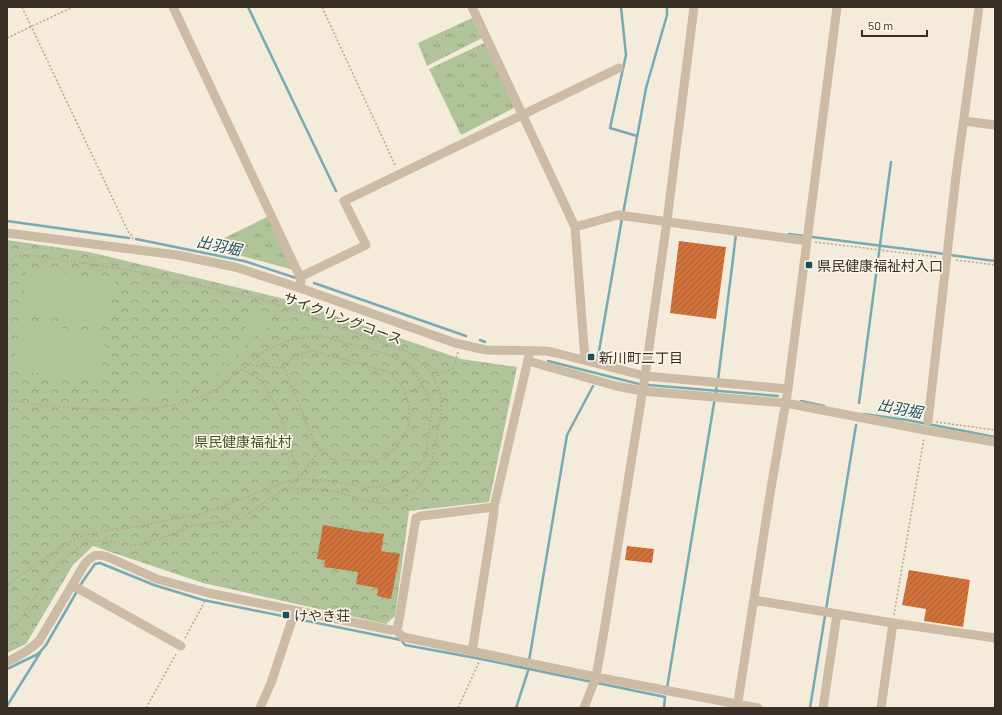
<svg xmlns="http://www.w3.org/2000/svg" width="1002" height="715" font-family="Barlow,'Noto Sans JP',sans-serif">
	<defs>
		<pattern id="grass-tufts" width="24" height="20" patternUnits="userSpaceOnUse"><rect width="24" height="20" fill="#b1c499"/><path d="M3 7l-1-3M5 7V3M7 7l1-3M15 17l-1-3M17 17v-4M19 17l1-3" fill="none" stroke="#91a07d"/></pattern>
		<pattern id="park-crowns" width="20" height="18" patternUnits="userSpaceOnUse"><rect width="20" height="18" fill="#b1c499"/><path d="M2 6a3 3 0 1 1 6 0M12 15a3 3 0 1 1 6 0" fill="none" stroke="#91a07d"/></pattern>
		<pattern id="building-hatch" width="6" height="6" patternUnits="userSpaceOnUse"><rect width="6" height="6" fill="#d1723c"/><path d="M-1 1l2-2M0 6l6-6M5 7l2-2" fill="none" stroke="#ab5e32"/></pattern>
	</defs>
	<rect width="100%" height="100%" fill="#f4ebdb"/>
	<path fill="url(#grass-tufts)" d="M472 18 482 38 427 66 418 43Z
		M484 43 516 107 461 135 429 69Z
		M269 216 294 270 216 249 214 243Z"/>
	<path fill="url(#park-crowns)" d="M7 240 89 252 289 300 461 359 517 367 489 502 409 511 395 616 386 624 203 583 93 546 73 565 26 644 7 653Z"/>
	<path fill="#b1c499" d="M27 267 115 281 107 326 22 312Z
		M261 310C269 312 270 317 271 324L249 341 220 372 208 379 197 384 169 393 143 395 132 394 130 390 133 388C143 389 152 390 161 390 191 388 223 372 239 345 246 333 245 314 261 310Z
		M19 322 106 335 97 381 14 370Z"/>
	<g fill="none" stroke-linecap="round" stroke-linejoin="round">
		<path stroke="#77aab4" stroke-width="2.5" d="M248 7 336 191
			M621 7 626 55 610 128 637 136
			M623 214 646 88 667 15V7
			M7 221 129 238
			M789 234 945 254
			M136 239 244 261 296 278
			M950 255 995 261
			M314 283 466 336
			M480 340 485 342
			M598 357 622 218
			M548 361 639 384
			M718 380 736 234
			M648 385 778 396
			M801 401 824 406
			M859 403 891 162
			M864 414 907 420 995 437
			M529 661 567 435 593 386
			M7 669 36 655 40 652 46 645 83 581 95 564 100 563 154 585 203 600 401 640 405 645 476 658 665 697
			M667 688 717 385
			M7 706 40 653
			M516 708 529 668
			M664 708 665 697
			M810 708 856 425"/>
	</g>
	<path fill="url(#building-hatch)" d="M679 241 726 247 716 319 670 313Z
		M323 525 369 533V532L384 534 381 551 400 554 391 599 377 596 378 588 356 584 358 572 324 567 325 560 317 559Z
		M627 546 654 549 652 563 625 560Z
		M909 570 970 580 963 627 924 621 926 609 902 605Z"/>
	<g fill="none" stroke-linecap="round" stroke-linejoin="round">
		<path stroke="#b9a68f" stroke-width="1.5" stroke-dasharray="2 2" stroke-linecap="butt" d="M22 7 129 233 133 237 132 240
			M322 7 396 167
			M7 38 73 7
			M815 242 938 257
			M956 260 995 265
			M7 278C9 260 9 254 30 255L129 270 268 301 405 351 412 355 430 371 440 391 441 400V415L432 459 424 481 414 492 408 495 391 502 380 503 356 498 338 492 305 488 284 490 271 497 243 518 232 521 196 525 184 529 163 538 137 545H130L114 542 97 541 88 542 61 560 54 569 20 620 12 626 7 629
			M248 365 284 368
			M242 369 262 381 277 408 298 472V479L320 450
			M434 378 453 368 458 352
			M405 393 402 386 389 372 314 351 295 355 284 367 315 445 331 459 371 462 384 458 398 446 409 427V404L405 393 423 386
			M7 400 47 406 113 410 163 407 192 401 217 389 265 351 277 345 286 341 301 338 312 336H321L386 354 404 362 414 371 428 395 432 410 427 444V450L424 460 418 467 396 482 374 488 324 480 298 479 285 482 231 503 199 514 154 523 145 526 114 529 83 536 71 541 63 546 7 585
			M885 412 919 419
			M936 422 995 430
			M894 615 924 438
			M185 638 205 601
			M146 708 176 654
			M458 708 479 662"/>
		<path stroke="#cdbca5" stroke-width="9" d="M173 7 300 277 301 282
			M472 7 575 227 585 360
			M964 121 995 125
			M575 227 618 215 807 241
			M7 233 177 255 235 267 303 289 455 343 486 350 546 351 556 353 645 376 788 389
			M300 277 366 245 344 201 619 68
			M528 361 616 386 642 391 786 403 925 430 995 442
			M928 421 956 176 979 7
			M72 585 181 646
			M754 600 893 623 995 638
			M396 630 403 637 596 677 758 708
			M472 652 494 512V507
			M7 662C19 656 30 650 39 641L84 565C92 555 96 553 108 557L157 579 209 593 391 630H396L398 626 416 518 421 516 494 507 530 351
			M260 708 271 683 295 611
			M584 708 596 677 605 625 645 376 667 221 694 7
			M737 708 771 488 788 389 837 7
			M823 708 837 614
			M881 708 893 623"/>
	</g>
	<g fill="#19515e" stroke="#fbf4e7" stroke-width="1.5">
		<rect x="805" y="261" width="8" height="8" rx="2"/>
		<rect x="587" y="353" width="8" height="8" rx="2"/>
		<rect x="282" y="611" width="8" height="8" rx="2"/>
	</g>
	<g text-anchor="middle" dominant-baseline="central" stroke-width="3.5" stroke-linejoin="round" paint-order="stroke">
		<g font-size="14" fill="#382f27" stroke="#fbf4e7" text-anchor="start">
			<text x="817" y="265">県民健康福祉村入口</text>
			<text x="599" y="357">新川町二丁目</text>
			<text x="294" y="615">けやき荘</text>
		</g>
		<g font-size="14" fill="#382f27" stroke="#fbf4e7">
			<text transform="translate(343 318) rotate(20)">サイクリングコース</text>
		</g>
		<g font-size="14" fill="#415929" stroke="#fbf4e7">
			<text x="243" y="441">県民健康福祉村</text>
		</g>
		<g font-size="15" font-style="italic" fill="#19515e" stroke="#fbf4e7">
			<text transform="translate(219 245) rotate(12)">出羽堀</text>
			<text transform="translate(900 408) rotate(11)">出羽堀</text>
		</g>
	</g>
	<rect width="1002" height="715" fill="none" stroke="#382f27" stroke-width="16"/>
	<path d="M862 30v6h65v-6" fill="none" stroke="#382f27" stroke-width="2"/>
	<text x="868" y="30" font-size="12" fill="#382f27" stroke="#fbf4e7" stroke-width="3" paint-order="stroke">50 m</text>
</svg>
